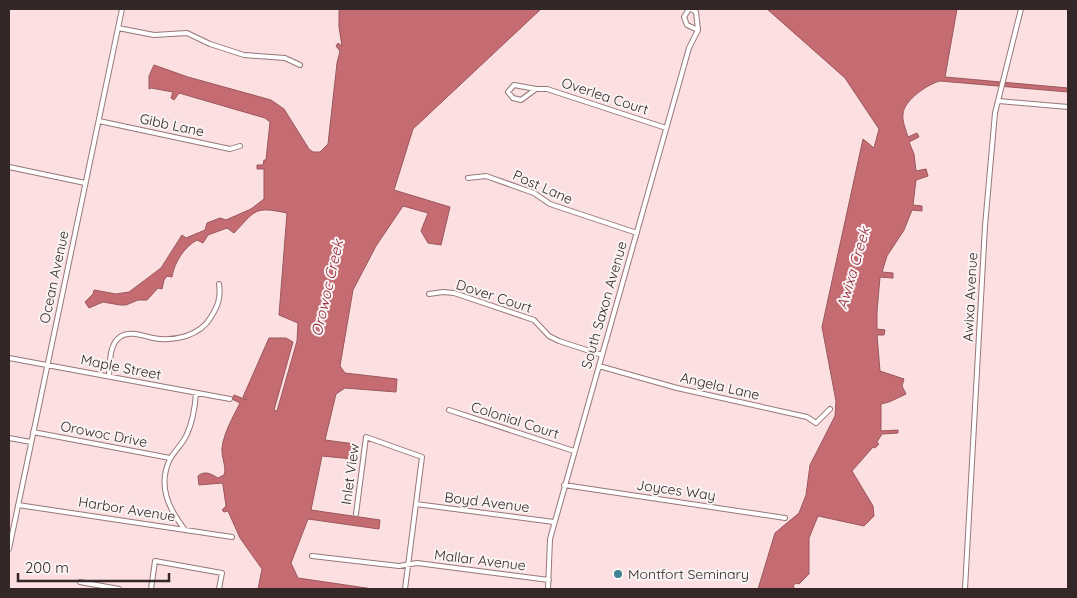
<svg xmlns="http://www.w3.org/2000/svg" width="1077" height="598" font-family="Quicksand,sans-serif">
	<rect width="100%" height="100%" fill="#fcdfe0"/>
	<path fill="#c56c73" stroke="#9a575c" d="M339 9H541L413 129 394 190 450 207 441 245 428 243 421 231 428 213 403 206 376 246 353 290 340 366 345 373 397 379 396 392 345 388 336 394 325 440 355 444 353 459 322 456 311 510 380 520 379 529 308 519 291 563 298 578 373 589H300L289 588 288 589H258L262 569 240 538 228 511 224 512 222 510 226 506 223 485 222 483 199 485 198 476C205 470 211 474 218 478L224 475C227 467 221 457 222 448 224 432 233 417 240 403L232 399 234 395 247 400 243 397 269 338H286L293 342 274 410 277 411 297 341 298 323 279 315 287 213C254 206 256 210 234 233L227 228 208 235 203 243 197 240C184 247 174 263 172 277L167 276 164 280 162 289 158 288 147 300H138L126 305H120L103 302 89 308 85 302 93 294 94 290 116 294 129 292 161 268 182 235 186 238 205 230 207 223 220 218 226 220 251 209 264 199V169H257V165H263L264 160H266L270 122 265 118 179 93 174 100 171 98 173 92 151 88 149 89V76L154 65 188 77 271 100 284 109 309 149 313 152H320L328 144 337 63 340 51 336 46 338 43 342 46 339 27Z
		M767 9H957L945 77 1068 88V92L940 81C928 84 904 100 903 114 902 121 906 130 908 137L917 133 919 137 909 142 914 154 916 171 926 169 928 176 916 180 913 205 922 206V211L912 210 904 230 887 256 882 272 893 273V278L880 277 877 312V329L885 330 884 335H877L880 371 904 379 902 386 906 394 889 402 881 404V431L898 430V433L882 434 877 442 879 444 875 448 873 447 852 471 873 506 874 516 864 526 818 516 809 538V574L799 584 796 583 793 586 795 589H758L775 533 799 513 806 495 810 465 835 416 836 401 822 327 863 139 874 148 879 129 845 78Z"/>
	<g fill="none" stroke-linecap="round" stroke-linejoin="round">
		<g stroke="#977779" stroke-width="6">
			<path id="street" d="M689 9 684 17 687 25 698 30
				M118 28 154 35 187 33 210 44 244 55 285 58 300 65
				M536 89 521 100 513 98 508 92 514 85 536 89H547L666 128
				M999 101 1068 107
				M99 121 230 149 240 146
				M9 167 85 183
				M468 178 486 176 534 193 550 204 637 233
				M429 294 443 292 454 293 534 320 549 336 559 341 602 355
				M9 358 230 399
				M599 366 677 388 807 417 816 423 830 409
				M109 376C110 364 109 344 120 337 129 330 143 336 153 338 174 342 200 336 211 317 218 306 221 297 219 284
				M449 410 574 451
				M33 432 170 458
				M9 438 31 442
				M564 485 785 518
				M416 504 554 522
				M18 505 232 537
				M356 514 366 437 422 457 405 589
				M185 530C169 509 157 486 170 459 175 450 183 444 187 434 193 421 195 407 196 393
				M9 549 122 9
				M312 556 399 566 417 563 549 580
				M80 582 119 589
				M151 589 155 561 222 573 219 589
				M548 589 550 539 689 48 698 30 696 12 691 9
				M965 589 985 226 995 113 1021 9"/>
		</g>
		<use href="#street" stroke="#fff" stroke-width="4"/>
	</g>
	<circle fill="#418295" stroke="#faf3f3" stroke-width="2" cx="618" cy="574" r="5"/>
	<g text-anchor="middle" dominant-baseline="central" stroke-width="4" stroke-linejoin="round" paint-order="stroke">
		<g font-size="14" fill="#342728" stroke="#faf3f3">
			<text transform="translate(605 96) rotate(18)">Overlea Court</text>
			<text transform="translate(172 125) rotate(12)">Gibb Lane</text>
			<text transform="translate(543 187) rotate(24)">Post Lane</text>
			<text transform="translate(54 277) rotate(-78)">Ocean Avenue</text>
			<text transform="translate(494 296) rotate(18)">Dover Court</text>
			<text transform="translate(970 297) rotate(-87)">Awixa Avenue</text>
			<text transform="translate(604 305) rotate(-74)">South Saxon Avenue</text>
			<text transform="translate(121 367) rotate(11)">Maple Street</text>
			<text transform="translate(720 386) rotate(13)">Angela Lane</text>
			<text transform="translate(515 420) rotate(18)">Colonial Court</text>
			<text transform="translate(104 434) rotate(11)">Orowoc Drive</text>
			<text transform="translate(350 474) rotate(-82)">Inlet View</text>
			<text transform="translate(676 490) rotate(8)">Joyces Way</text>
			<text transform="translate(487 502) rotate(7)">Boyd Avenue</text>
			<text transform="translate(127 509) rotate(9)">Harbor Avenue</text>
			<text transform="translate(480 560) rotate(7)">Mallar Avenue</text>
		</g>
		<g font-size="14" fill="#342728" stroke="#faf3f3" text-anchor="start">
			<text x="628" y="574">Montfort Seminary</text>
		</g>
		<g font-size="15" font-style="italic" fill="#932639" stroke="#faf3f3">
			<text transform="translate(853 268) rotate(-74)">Awixa Creek</text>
			<text transform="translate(327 288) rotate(-77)">Orowoc Creek</text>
		</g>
	</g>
	<rect width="1077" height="598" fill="none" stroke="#342728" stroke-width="20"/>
	<path d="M18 573v8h151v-8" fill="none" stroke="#342728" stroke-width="2.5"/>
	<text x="25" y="573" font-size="15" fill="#342728" stroke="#faf3f3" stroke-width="4" paint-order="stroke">200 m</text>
</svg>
